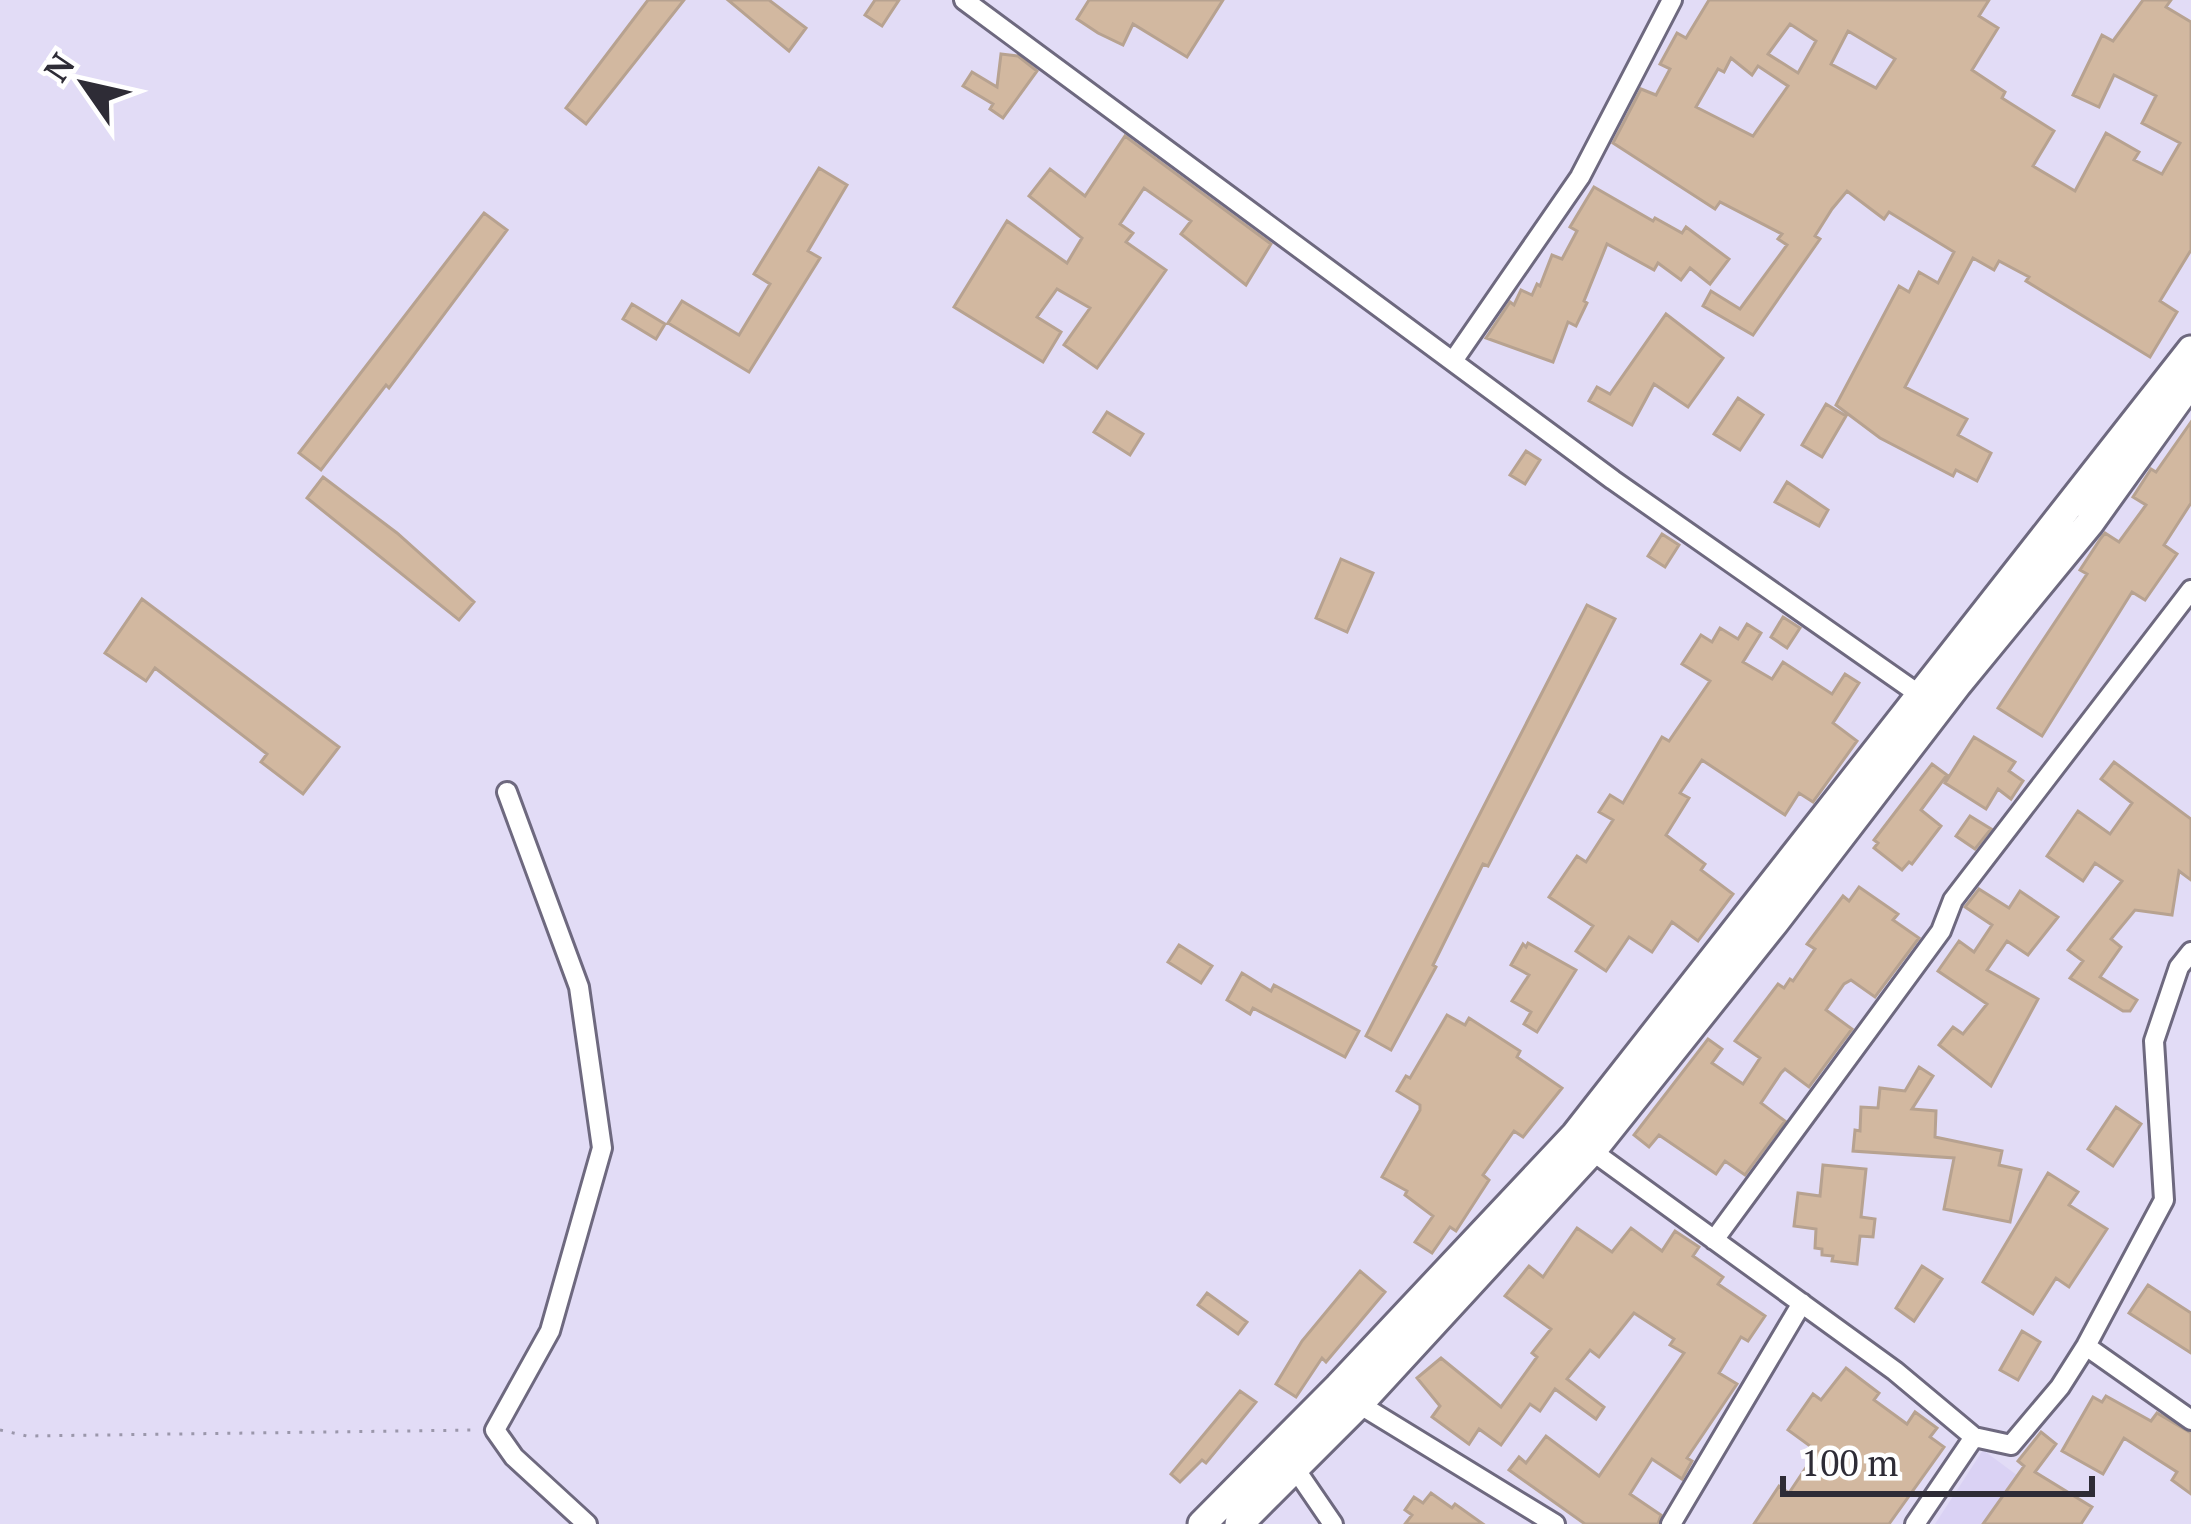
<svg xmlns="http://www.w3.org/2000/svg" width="2191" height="1524" font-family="'PT Serif',serif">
	<rect width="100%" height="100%" fill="#e2dcf6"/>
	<path fill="#dad2f4" d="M1983 1450 2071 1515 2064 1524H1935Z"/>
	<path fill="#d2b8a0" stroke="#b7a290" stroke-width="3" fill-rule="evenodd" d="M648 0H684L586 124 566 108Z
		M728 0H769L806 28 789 51Z
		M875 0H899L882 26 865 15Z
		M1089 0H1223L1187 57 1133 24 1123 45 1098 33 1077 19Z
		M1709 0H1989L1979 16 1998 28 1972 70 2005 92 2002 98 2054 131 2033 166 2075 191 2106 133 2139 152 2134 160 2162 174 2180 143 2142 123 2156 96 2114 75 2099 107 2073 95 2102 35 2113 41 2143 0H2171L2166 7 2191 22V250L2160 301 2177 312 2150 357 2026 281 2029 277 1999 261 1994 270 1973 258 1905 387 1967 419 1958 435 1991 453 1977 481 1956 470 1953 476 1880 438 1836 405 1899 286 1909 292 1919 272 1938 283 1954 252 1889 212 1884 219 1847 191 1832 209 1815 236 1820 239 1753 335 1703 306 1711 291 1740 309 1787 245 1778 239 1782 234 1720 202 1715 209 1613 143 1641 89 1656 95 1670 69 1660 64 1677 33 1686 38ZM1790 24 1816 41 1798 73 1768 54ZM1848 31 1895 59 1876 88 1831 64ZM1731 58 1752 75 1758 66 1788 86 1753 136 1696 107 1718 69 1724 72Z
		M1001 54 1018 56 1037 71 1003 118 990 109 993 104 963 86 972 72 997 87Z
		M1125 136 1271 244 1246 285 1181 234 1191 221 1144 188 1120 224 1133 233 1126 242 1166 270 1097 368 1064 345 1090 308 1057 289 1037 317 1061 332 1043 362 954 307 1007 221 1067 263 1082 238 1029 196 1050 169 1085 196Z
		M819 168 847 185 808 251 820 258 749 372 668 323 682 301 739 335 770 284 754 274Z
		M1594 187 1653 221 1655 218 1682 233 1686 227 1729 259 1710 284 1690 268 1681 280 1658 263 1654 270 1607 244 1584 301 1587 303 1576 326 1568 322 1553 362 1486 338 1510 302 1514 305 1521 290 1532 295 1537 284 1540 286 1552 255 1562 259 1577 231 1570 227Z
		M484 213 507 230 389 388 386 385 321 470 299 453Z
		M632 304 665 324 656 339 623 319Z
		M1666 314 1723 358 1688 407 1654 384 1632 425 1589 401 1597 387 1610 394Z
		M1738 398 1763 415 1740 450 1714 434Z
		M1826 404 1846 416 1822 457 1802 445Z
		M1107 412 1143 434 1130 455 1094 432Z
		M2191 422V503L2164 545 2177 554 2145 600 2132 592 2042 736 1998 708 2087 574 2080 570 2101 538 2105 533 2119 542 2146 505 2133 497 2151 469 2156 472Z
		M1526 451 1540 460 1525 484 1510 475Z
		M323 477 397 533 474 602 459 620 307 498Z
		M1787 482 1828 510 1819 526 1775 502Z
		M1662 534 1679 545 1665 567 1648 556Z
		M1341 559 1373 573 1347 632 1316 618Z
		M142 599 339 747 303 794 261 762 267 754 155 668 146 681 105 653Z
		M1587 605 1615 619 1488 866 1483 864 1433 965 1436 967 1391 1050 1366 1036Z
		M1783 617 1800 628 1787 648 1771 637Z
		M1747 624 1761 633 1743 662 1772 679 1783 662 1832 694 1845 674 1859 683 1833 723 1857 741 1813 802 1799 793 1785 815 1702 760 1680 793 1689 798 1666 835 1705 864 1701 870 1733 894 1698 941 1672 922 1652 952 1629 937 1606 971 1576 951 1593 926 1549 897 1577 856 1586 862 1613 820 1599 812 1610 795 1623 803 1662 737 1669 741 1710 681 1682 664 1701 635 1712 642 1720 628 1738 639Z
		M1974 737 2015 762 2009 771 2023 781 2011 799 1998 789 1986 809 1945 783Z
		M2114 762 2191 819V880L2179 871 2172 915 2135 910 2111 939 2121 947 2100 977 2137 1000 2130 1011H2123L2070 978 2083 961 2068 950 2122 881 2095 863 2083 881 2047 856 2078 811 2110 834 2132 803 2101 779Z
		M1932 764 1947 775 1921 810 1941 826 1912 864 1909 862 1902 870 1874 848 1878 843 1874 840Z
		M1970 816 1991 829 1975 849 1956 836Z
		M1859 887 1898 914 1893 920 1919 938 1875 997 1851 980 1844 984 1826 1010 1852 1029 1809 1087 1785 1069 1781 1073 1761 1103 1785 1121 1745 1175 1725 1161 1716 1174 1659 1135 1649 1147 1634 1135 1708 1039 1722 1049 1712 1063 1743 1084 1760 1058 1735 1041 1778 984 1784 988 1790 979 1793 981 1815 949 1807 944 1843 896 1849 901Z
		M1979 889 2009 908 2020 891 2058 917 2028 955 2007 941 1987 970 2038 999 1991 1086 1939 1045 1953 1027 1963 1034 1987 1004 1938 971 1959 941 1974 952 1992 925 1965 907Z
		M1528 943 1576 970 1537 1032 1524 1024 1531 1012 1512 1001 1529 975 1511 965 1523 944 1526 947Z
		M1179 945 1212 966 1201 983 1168 962Z
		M1242 973 1271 991 1274 985 1359 1031 1345 1057 1253 1008 1250 1014 1227 1000Z
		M1447 1015 1465 1025 1469 1018 1520 1051 1517 1057 1562 1088 1523 1137 1514 1131 1483 1175 1489 1180 1456 1231 1450 1227 1432 1253 1415 1242 1433 1216 1405 1195 1407 1191 1382 1177 1420 1110V1105L1397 1091 1406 1076 1410 1078Z
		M1919 1067 1933 1076 1912 1109 1936 1111 1935 1137 2002 1151 1999 1165 2021 1170 2010 1222 1944 1209 1954 1158 1853 1151 1855 1130 1860 1131 1861 1107 1878 1108 1880 1088 1905 1091Z
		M2116 1107 2141 1124 2113 1166 2088 1149Z
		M1823 1165 1866 1169 1861 1217 1875 1219 1873 1237 1860 1236 1857 1264 1832 1261 1833 1256 1822 1255V1249L1815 1248 1816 1229 1794 1226 1798 1193 1820 1196Z
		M2048 1173 2078 1192 2069 1205 2107 1229 2069 1287 2056 1278 2033 1314 1983 1282Z
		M1577 1228 1612 1252 1631 1228 1662 1251 1675 1231 1699 1247 1693 1256 1723 1277 1718 1284 1765 1316 1748 1341 1741 1337 1719 1373 1737 1384 1687 1458 1692 1461 1682 1479 1652 1459 1630 1494 1661 1515 1658 1524H1585L1509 1470 1519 1457 1526 1463 1546 1436 1599 1476 1684 1353 1670 1345 1674 1339 1634 1313 1599 1357 1590 1350 1567 1379 1604 1407 1596 1419 1555 1389 1540 1411 1530 1404 1501 1445 1479 1429 1469 1444 1432 1417 1440 1406 1417 1378 1441 1358 1501 1407 1537 1357 1532 1353 1551 1329 1505 1296 1529 1266 1543 1277Z
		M1922 1266 1942 1279 1914 1321 1896 1308Z
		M1360 1271 1385 1292 1326 1362 1322 1358 1296 1397 1276 1384 1302 1341Z
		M2148 1285 2191 1313V1353L2129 1313Z
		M1207 1293 1247 1322 1238 1334 1198 1305Z
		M2022 1331 2040 1342 2018 1380 2000 1370Z
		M1846 1368 1879 1393 1874 1400 1907 1424 1915 1412 1937 1428 1930 1437 1944 1447 1889 1524H1754L1779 1486 1789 1493 1817 1451 1788 1430 1813 1394 1821 1400Z
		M1240 1391 1256 1402 1206 1463 1202 1460 1180 1482 1171 1474Z
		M2106 1396 2151 1421 2157 1413 2191 1433V1494L2172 1480 2177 1472 2124 1438 2103 1474 2062 1451 2093 1397 2102 1402Z
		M2041 1432 2056 1444 2035 1472 2092 1507 2081 1524H1983L2024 1466 2018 1461Z
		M1431 1493 1452 1508 1455 1504 1483 1524H1405L1412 1515 1405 1510 1414 1497 1423 1503Z"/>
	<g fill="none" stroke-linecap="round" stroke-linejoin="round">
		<g stroke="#6e697f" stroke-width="24">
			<path id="street" d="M964 0 1613 480 1920 695
				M1453 361 1580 177 1672 0
				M507 792 579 987 602 1148 550 1331 495 1430 514 1457 587 1524
				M1592 1151 1895 1371 1974 1437 2011 1445 2060 1387 2086 1346 2164 1200 2154 1041 2179 967 2191 952
				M1714 1240 1941 931 1953 900 2191 590
				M2086 1346 2191 1420
				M1359 1404 1555 1524
				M1294 1467 1333 1524
				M1671 1524 1802 1303
				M1915 1524 1974 1437"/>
		</g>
		<g stroke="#6e697f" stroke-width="33">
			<path id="secondary" d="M1202 1524 1338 1387 1575 1135 2191 350
				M1239 1524 1359 1404 1592 1151 1775 922 1957 685 2089 524 2191 382"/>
		</g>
		<path stroke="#9b97ab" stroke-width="3" stroke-dasharray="3 9" stroke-linecap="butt" d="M0 1430 27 1436 476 1430"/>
		<use href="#street" stroke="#fff" stroke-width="18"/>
		<use href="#secondary" stroke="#fff" stroke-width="27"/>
	</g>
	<g transform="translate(84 84) rotate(304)" stroke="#ffffff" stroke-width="9" paint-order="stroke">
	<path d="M0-9L21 45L0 30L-21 45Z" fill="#2e2c36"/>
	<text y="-18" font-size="33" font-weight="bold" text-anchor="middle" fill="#2e2c36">N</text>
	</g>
	<path d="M1783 1476v18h309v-18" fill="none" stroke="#2e2c36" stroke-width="6"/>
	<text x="1801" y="1476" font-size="36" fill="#2e2c36" stroke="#ffffff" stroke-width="9" paint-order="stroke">100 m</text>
</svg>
